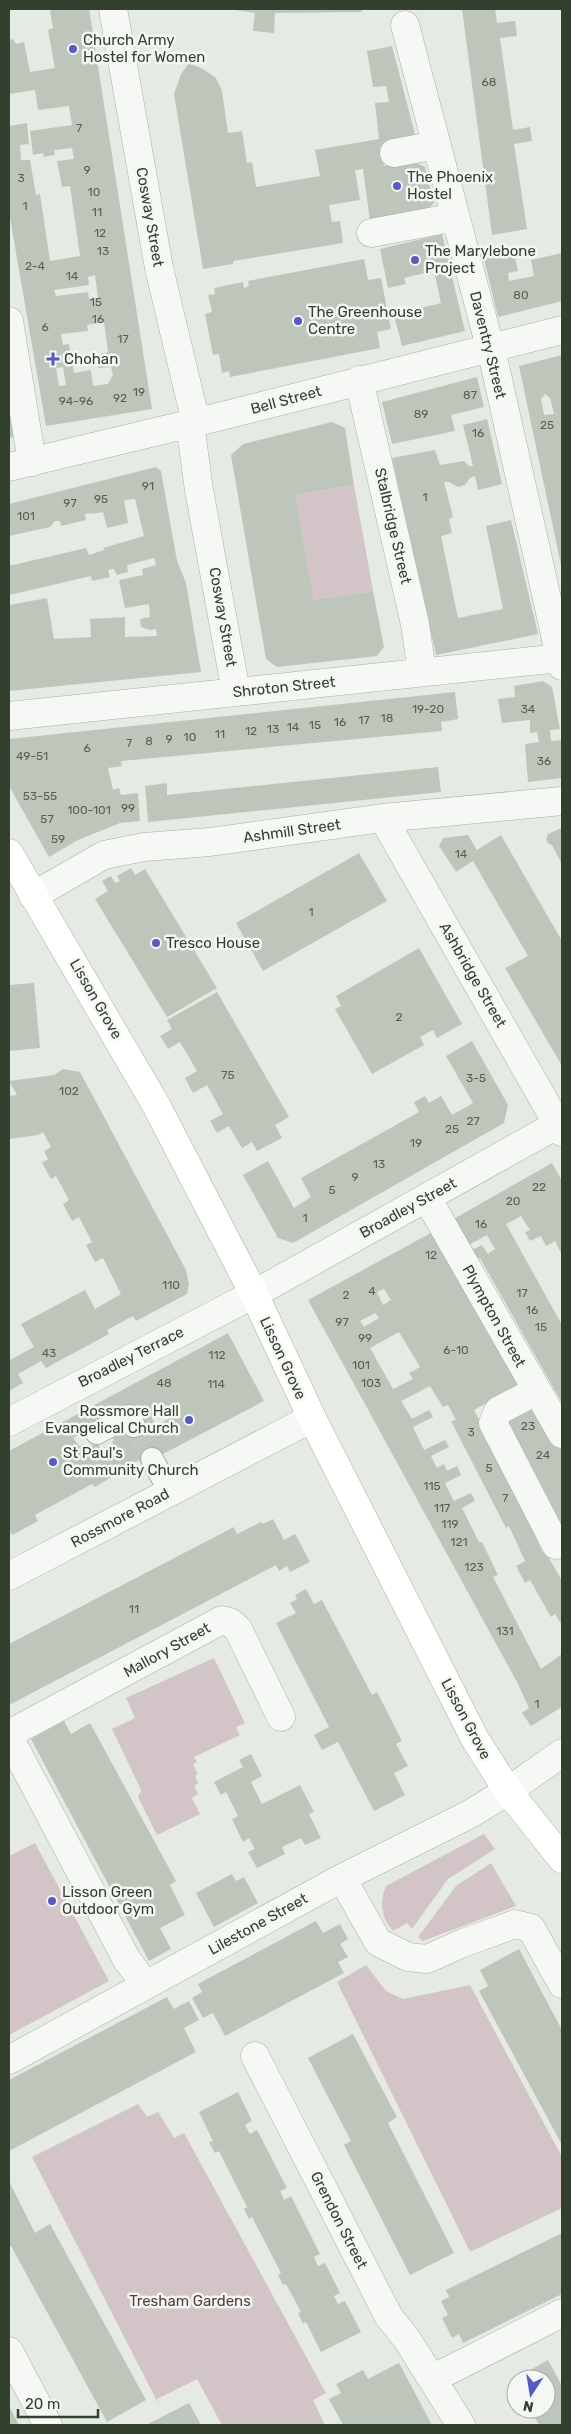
<svg xmlns="http://www.w3.org/2000/svg" width="571" height="2434" font-family="Rubik,sans-serif">
	<rect width="100%" height="100%" fill="#e5eae3"/>
	<path fill="#d3c5c7" d="M354 485 373 591 314 600 296 495Z
		M214 1658 245 1723 236 1727 240 1735 194 1757 197 1762 193 1764 198 1774 195 1776 198 1783 194 1786 198 1794 192 1798 200 1814 157 1835 138 1797 141 1790 112 1729 135 1718 126 1698Z
		M484 1834 495 1849 448 1879 412 1929 407 1923 393 1931C381 1917 379 1903 386 1886Z
		M35 1843 109 1981 9 2035V1856Z
		M491 1863 516 1906 423 1941 418 1937 456 1886Z
		M366 1965 386 1991 403 1999 470 1985 562 2157V2208L470 2252 337 1982Z
		M138 2104 147 2117 158 2112 174 2138 184 2133 326 2393 313 2400 325 2425H222L197 2379 157 2399 159 2405 32 2157Z"/>
	<path fill="#bec6bb" fill-rule="evenodd" d="M55 9H89L152 409 46 426 9 212V126L27 123 29 144 20 145 21 160H30L36 195 40 194 50 261 80 256 70 186 62 187 57 161 74 159 72 148 54 150 55 155 44 157 43 153 33 155 30 131 72 125 69 106 38 110 35 90 9 94V40L13 39 16 44 24 42 30 72 55 68 48 30 53 28 50 11ZM95 275 98 298 89 299 88 292 56 296 54 290 89 285 88 277ZM104 322 108 352 97 355 98 368 111 367 113 375 108 384 93 386 91 370 74 373 69 344 63 345 61 334 88 331 87 325ZM63 367 66 385 59 386 56 368Z
		M228 9H361L362 12 275 13 274 33 253 31 255 13Z
		M462 9H495L497 23 515 21 517 36 500 38 513 130 530 127 532 141 514 144 527 229 492 235Z
		M392 46 417 142 380 147 384 166 415 162 425 167 434 203 426 211 370 221 363 169 355 170 360 200 329 205 332 222 340 221 343 243 233 261V264L203 269 174 94 181 74 189 63 203 69 216 78 222 91 228 133 242 131 247 163 252 162 256 187 320 176 315 150 379 139 375 103 389 102 386 86 373 87 367 51Z
		M442 234 465 331 402 346 394 315 441 303 434 271 404 278 406 284 388 288 380 249Z
		M514 252 518 271 508 273 509 281 534 276 531 260 562 253V301L498 317 484 259Z
		M364 259 368 280 381 278 391 329 377 332 380 348 230 377 229 371 222 373 219 354 213 355 205 314 212 312 208 295 215 294 214 288 243 282 244 288 249 286 248 281Z
		M562 355 561 389V565L519 366ZM545 394 550 398 554 414 544 415 541 399Z
		M477 377 484 407 451 415 455 431 392 444 382 402Z
		M9 392 19 436 9 438Z
		M487 419 502 484 478 490 475 476 470 478 465 485 458 487 449 482H444L453 517 449 519 452 533 441 536 458 618 503 609 486 526 511 520 538 634 436 655 392 458 435 450 440 465 464 461 469 466H473L463 425Z
		M332 422 345 428 354 485 296 495 314 600 373 591 384 647 377 656 277 667 266 659 231 455 243 444Z
		M156 467 161 471 177 561 186 583 201 672 9 691V605L47 598 54 639 91 637 90 619 125 617V637L157 636 156 629 150 630 141 627 140 619 150 617 149 604 125 608 119 580 143 575 142 569 156 565 154 558 127 565 128 572 117 575 114 569 108 570 110 577 92 581 91 576 9 595V566L86 548 89 555 104 550 103 548 144 536 135 499 124 500 128 523 107 528 103 512 92 514V513L85 514 86 520 61 526 60 521H55L50 527 9 536V504Z
		M543 681 552 687 560 729 550 730 551 741 562 740V778L528 782 525 744 539 742 537 732 530 733V720L502 723 498 699 515 697 514 686Z
		M455 692 458 719 441 722 442 731 121 761 122 766 108 768 113 790 119 788 121 795 138 793 140 821 120 823 78 840 49 857 9 786V739Z
		M438 767 441 792 148 822 145 786 167 783V795Z
		M559 829H562V864L552 845 549 844 546 840 548 834Z
		M468 835 477 850 501 835 562 941V1066L505 968 528 956 473 861 456 872 439 846 443 838Z
		M359 853 387 901 263 971 236 923Z
		M131 868 135 875 145 869 217 988 167 1017 95 899 108 891 102 881 111 876 115 883 120 881 117 876Z
		M419 948 462 1024 437 1038 433 1030 420 1037 424 1045 372 1074 335 1009 341 1006 336 996Z
		M34 983 40 1048 9 1051V985Z
		M217 992 289 1117 275 1125 282 1138 257 1151 252 1142 242 1148 229 1126 217 1133 210 1121 223 1114 207 1085 193 1093 185 1078 197 1071 180 1042 168 1049 160 1036 172 1029 167 1020Z
		M472 1041 508 1105 504 1123 293 1243 278 1238 243 1175 268 1161 294 1208 311 1197 301 1178 419 1112 414 1102 425 1096 429 1103 441 1096 452 1115 473 1103 446 1056Z
		M63 1069 80 1072 186 1270 189 1284 187 1294 136 1321 133 1316 107 1330 109 1334 46 1368 41 1361 18 1374 23 1383 9 1391V1357L10 1360 34 1347 21 1324 85 1290 95 1309 121 1294 103 1258 95 1262 86 1245 92 1242 79 1217 72 1221 63 1204 69 1200 56 1176 51 1179 42 1163 48 1159 44 1151 51 1147 43 1132 38 1135 9 1139V1096L17 1095 9 1081 54 1075Z
		M552 1163 562 1181V1255L555 1241 546 1246 541 1236 530 1241 525 1232 530 1230 521 1216 506 1224 562 1325V1403L480 1258 473 1262 468 1252 482 1245 488 1254 495 1249 487 1235 465 1247 450 1221Z
		M438 1229 522 1383 474 1410 529 1516 527 1518 543 1553 545 1551 562 1581V1625L555 1614 551 1617 530 1580 525 1583 516 1566 525 1561 509 1526 506 1528 451 1421 456 1420 448 1405 443 1407 430 1386 401 1401 412 1419 429 1410 433 1417 413 1427 424 1450 445 1440 449 1447 431 1456 437 1468 444 1464 447 1471 457 1466 461 1475 445 1483 454 1501 471 1493 475 1501 462 1508 479 1542H482L498 1575 493 1577 541 1669 562 1654V1707L531 1726 522 1713 529 1708 517 1682 308 1300ZM384 1289 391 1300 383 1305 377 1292ZM375 1313 379 1318 364 1327 360 1321ZM399 1332 420 1367 409 1373 413 1379 393 1389 370 1348Z
		M228 1333 264 1401 142 1465 139 1460 95 1487 92 1484 35 1515 38 1521 12 1535 9 1529V1451ZM133 1406 140 1422 121 1434 117 1428 109 1433 114 1440 112 1442 116 1448 109 1453 105 1447 101 1450 97 1442 88 1448 84 1444 79 1446 73 1438ZM163 1409 168 1419 156 1426 151 1416Z
		M534 1406 562 1451V1531L507 1421Z
		M273 1519 284 1540 295 1534 310 1562 290 1572 287 1566 279 1571 276 1565 11 1704 9 1700V1644L234 1527 237 1534 261 1522 263 1524Z
		M306 1589 314 1604 322 1600 372 1695 377 1692 402 1741 396 1744 408 1766 394 1773 405 1795 374 1811 338 1742 322 1750 314 1735 329 1727 276 1623 296 1613 290 1603 297 1599 295 1595Z
		M64 1721 71 1734 90 1723 176 1881 170 1885 185 1915 160 1928 171 1949 149 1961 31 1739Z
		M251 1754 262 1776 251 1782 262 1804 300 1785 314 1812 309 1814 321 1838 305 1845 301 1838 282 1847 285 1854 257 1868 248 1852 255 1849 249 1838 243 1842 232 1819 238 1816 226 1792 221 1795 214 1782 243 1767 239 1760Z
		M232 1874 236 1881 244 1877 258 1903 214 1927 196 1893Z
		M316 1921 323 1933 340 1924 348 1939 340 1944 348 1957 338 1962 344 1973 225 2036 213 2013 203 2018 192 1998 202 1992 198 1984Z
		M519 1949 562 2030V2145L479 1991 488 1986 480 1970Z
		M167 1997 174 2009 189 2001 199 2020 184 2028 196 2052 9 2151V2080Z
		M353 2034 397 2117 388 2123 454 2253 410 2275 344 2145 351 2141 308 2058Z
		M238 2092 252 2121 245 2125 250 2134 257 2130 287 2188 280 2191 284 2200 291 2196 320 2254 314 2257 318 2266 325 2263 340 2293 334 2296 338 2304 345 2301 361 2332 321 2352 306 2322 303 2324 298 2313 301 2312 286 2284 283 2285 278 2275 281 2273 252 2217 249 2219 244 2209 247 2207 219 2151 215 2153 209 2142 213 2141 199 2112Z
		M9 2181 35 2233 50 2224 146 2400 107 2422 11 2246 9 2247Z
		M562 2233V2294L463 2343 459 2334 452 2338 442 2318 448 2315 441 2301 449 2297 446 2290Z
		M548 2360 562 2386V2425H539L530 2409H546V2379H516V2384L514 2379Z
		M399 2363 432 2425H343L329 2399 341 2393 336 2384 363 2370 368 2379Z
		M189 2403 201 2425H146Z
		M9 2406 19 2425H9Z"/>
	<g fill="none" stroke-linecap="round" stroke-linejoin="round">
		<path stroke="#c1c8bf" stroke-width="22" stroke-dasharray="22 11" stroke-linecap="butt" d="M134 1426 152 1459"/>
		<g stroke="#a8b0a5" stroke-width="24">
			<path id="pedestrian" d="M97 1433 129 1416 134 1426
				M152 1459 170 1492"/>
		</g>
		<g stroke="#a8b0a5" stroke-width="29">
			<path id="minor" d="M113 9 159 268 196 423
				M405 25 495 366 562 666
				M394 153 437 145
				M371 233 456 217
				M9 321 32 462
				M359 380 415 624 422 672
				M190 424 199 490 236 692
				M9 467 222 416 562 330
				M9 716 560 658
				M383 818 562 1132
				M33 896 104 855 144 847 210 842 383 818 562 801
				M427 1198 562 1434
				M536 1391 498 1411 493 1423 556 1545
				M9 1422 254 1294 562 1122
				M9 1734 222 1620 230 1622 238 1629 281 1717
				M9 1737 127 1960 146 1985
				M342 1878 378 1942 408 1957 427 1959 463 1943 515 1924 531 1928 562 1984
				M255 2056 389 2317 406 2338 461 2425
				M9 2060 342 1878 470 1814 508 1791 562 1753
				M9 2351 48 2425
				M432 2379 562 2313"/>
		</g>
		<g stroke="#a8b0a5" stroke-width="29">
			<path id="tertiary" d="M9 1576 312 1418"/>
		</g>
		<g stroke="#a8b0a5" stroke-width="29">
			<path id="secondary" d="M9 853 156 1105 254 1294 312 1418 475 1739 508 1791 562 1859"/>
		</g>
		<use href="#pedestrian" stroke="#f6f8f5" stroke-width="22"/>
		<use href="#minor" stroke="#f6f8f5" stroke-width="28"/>
		<use href="#tertiary" stroke="#f6f8f5" stroke-width="28"/>
		<use href="#secondary" stroke="#fff" stroke-width="28"/>
	</g>
	<g fill="#575bc0" stroke="#f4f7f3" stroke-width="2">
		<circle cx="73" cy="49" r="5"/>
		<circle cx="397" cy="186" r="5"/>
		<circle cx="415" cy="260" r="5"/>
		<circle cx="298" cy="321" r="5"/>
		<path d="M50.5 351.5h5v5h5v5h-5v5h-5v-5h-5v-5h5z"/>
		<circle cx="156" cy="943" r="5"/>
		<circle cx="189" cy="1420" r="5"/>
		<circle cx="53" cy="1462" r="5"/>
		<circle cx="52" cy="1901" r="5"/>
	</g>
	<g text-anchor="middle" dominant-baseline="central" stroke-width="5" stroke-linejoin="round" paint-order="stroke">
		<g font-size="12" fill="#556250">
			<text x="489" y="82">68</text>
			<text x="79" y="128">7</text>
			<text x="87" y="170">9</text>
			<text x="21" y="178">3</text>
			<text x="94" y="192">10</text>
			<text x="25" y="206">1</text>
			<text x="97" y="212">11</text>
			<text x="100" y="233">12</text>
			<text x="103" y="251">13</text>
			<text x="35" y="266">2-4</text>
			<text x="72" y="276">14</text>
			<text x="521" y="295">80</text>
			<text x="96" y="302">15</text>
			<text x="98" y="319">16</text>
			<text x="45" y="327">6</text>
			<text x="123" y="339">17</text>
			<text x="139" y="392">19</text>
			<text x="470" y="395">87</text>
			<text x="120" y="398">92</text>
			<text x="76" y="401">94-96</text>
			<text x="421" y="414">89</text>
			<text x="547" y="425">25</text>
			<text x="478" y="433">16</text>
			<text x="148" y="486">91</text>
			<text x="425" y="497">1</text>
			<text x="101" y="499">95</text>
			<text x="70" y="503">97</text>
			<text x="26" y="516">101</text>
			<text x="428" y="709">19-20</text>
			<text x="528" y="709">34</text>
			<text x="387" y="718">18</text>
			<text x="364" y="720">17</text>
			<text x="340" y="722">16</text>
			<text x="315" y="725">15</text>
			<text x="293" y="727">14</text>
			<text x="273" y="729">13</text>
			<text x="251" y="731">12</text>
			<text x="220" y="734">11</text>
			<text x="190" y="737">10</text>
			<text x="169" y="739">9</text>
			<text x="149" y="741">8</text>
			<text x="129" y="743">7</text>
			<text x="87" y="748">6</text>
			<text x="32" y="756">49-51</text>
			<text x="544" y="761">36</text>
			<text x="40" y="796">53-55</text>
			<text x="128" y="808">99</text>
			<text x="89" y="810">100-101</text>
			<text x="47" y="819">57</text>
			<text x="58" y="839">59</text>
			<text x="461" y="854">14</text>
			<text x="311" y="912">1</text>
			<text x="399" y="1017">2</text>
			<text x="228" y="1075">75</text>
			<text x="476" y="1078">3-5</text>
			<text x="69" y="1091">102</text>
			<text x="473" y="1121">27</text>
			<text x="452" y="1129">25</text>
			<text x="416" y="1143">19</text>
			<text x="379" y="1164">13</text>
			<text x="355" y="1177">9</text>
			<text x="539" y="1187">22</text>
			<text x="332" y="1190">5</text>
			<text x="513" y="1201">20</text>
			<text x="305" y="1218">1</text>
			<text x="481" y="1224">16</text>
			<text x="431" y="1255">12</text>
			<text x="171" y="1285">110</text>
			<text x="372" y="1291">4</text>
			<text x="522" y="1293">17</text>
			<text x="346" y="1295">2</text>
			<text x="532" y="1310">16</text>
			<text x="342" y="1322">97</text>
			<text x="541" y="1327">15</text>
			<text x="365" y="1338">99</text>
			<text x="456" y="1350">6-10</text>
			<text x="49" y="1353">43</text>
			<text x="217" y="1355">112</text>
			<text x="361" y="1365">101</text>
			<text x="164" y="1383">48</text>
			<text x="371" y="1383">103</text>
			<text x="216" y="1384">114</text>
			<text x="528" y="1426">23</text>
			<text x="471" y="1432">3</text>
			<text x="543" y="1455">24</text>
			<text x="489" y="1468">5</text>
			<text x="432" y="1486">115</text>
			<text x="505" y="1498">7</text>
			<text x="442" y="1508">117</text>
			<text x="450" y="1524">119</text>
			<text x="459" y="1542">121</text>
			<text x="474" y="1567">123</text>
			<text x="134" y="1609">11</text>
			<text x="505" y="1631">131</text>
			<text x="537" y="1704">1</text>
		</g>
		<g font-size="15" fill="#32402d" stroke="#f4f7f3" text-anchor="start">
			<text x="83" y="40">Church Army<tspan x="83" dy="17">Hostel for Women</tspan></text>
			<text x="407" y="177">The Phoenix<tspan x="407" dy="17">Hostel</tspan></text>
			<text x="425" y="251">The Marylebone<tspan x="425" dy="17">Project</tspan></text>
			<text x="308" y="312">The Greenhouse<tspan x="308" dy="17">Centre</tspan></text>
			<text x="64" y="359">Chohan</text>
			<text x="166" y="943">Tresco House</text>
			<text x="179" y="1411" text-anchor="end">Rossmore Hall<tspan x="179" dy="17">Evangelical Church</tspan></text>
			<text x="63" y="1453">St Paul's<tspan x="63" dy="17">Community Church</tspan></text>
			<text x="62" y="1892">Lisson Green<tspan x="62" dy="17">Outdoor Gym</tspan></text>
		</g>
		<g font-size="15" fill="#32402d" stroke="#f4f7f3">
			<text transform="translate(150 217) rotate(80)">Cosway Street</text>
			<text transform="translate(488 345) rotate(76)">Daventry Street</text>
			<text transform="translate(286 400) rotate(-15)">Bell Street</text>
			<text transform="translate(393 526) rotate(77)">Stalbridge Street</text>
			<text transform="translate(223 617) rotate(80)">Cosway Street</text>
			<text transform="translate(284 687) rotate(-6)">Shroton Street</text>
			<text transform="translate(292 831) rotate(-8)">Ashmill Street</text>
			<text transform="translate(473 975) rotate(60)">Ashbridge Street</text>
			<text transform="translate(96 999) rotate(60)">Lisson Grove</text>
			<text transform="translate(408 1208) rotate(-29)">Broadley Street</text>
			<text transform="translate(494 1316) rotate(61)">Plympton Street</text>
			<text transform="translate(131 1357) rotate(-27)">Broadley Terrace</text>
			<text transform="translate(283 1358) rotate(65)">Lisson Grove</text>
			<text transform="translate(120 1518) rotate(-28)">Rossmore Road</text>
			<text transform="translate(167 1650) rotate(-29)">Mallory Street</text>
			<text transform="translate(466 1719) rotate(62)">Lisson Grove</text>
			<text transform="translate(258 1924) rotate(-29)">Lilestone Street</text>
			<text transform="translate(339 2220) rotate(63)">Grendon Street</text>
		</g>
		<g font-size="15" fill="#5a3c3e" stroke="#f4f7f3">
			<text x="190" y="2301">Tresham Gardens</text>
		</g>
	</g>
	<rect width="571" height="2434" fill="none" stroke="#32402d" stroke-width="20"/>
	<g transform="translate(531 2394) rotate(192)"><circle r="24" fill="#f4f7f3" stroke="#a6aea4"/>
	<path d="M0-4L9 19L0 12L-9 19Z" fill="#575bc0"/>
	<text y="-8" font-size="14" font-weight="bold" text-anchor="middle" fill="#32402d">N</text>
	</g>
	<path d="M18 2409v8h80v-8" fill="none" stroke="#32402d" stroke-width="2.5"/>
	<text x="25" y="2409" font-size="15" fill="#32402d" stroke="#f4f7f3" stroke-width="4" paint-order="stroke">20 m</text>
</svg>
